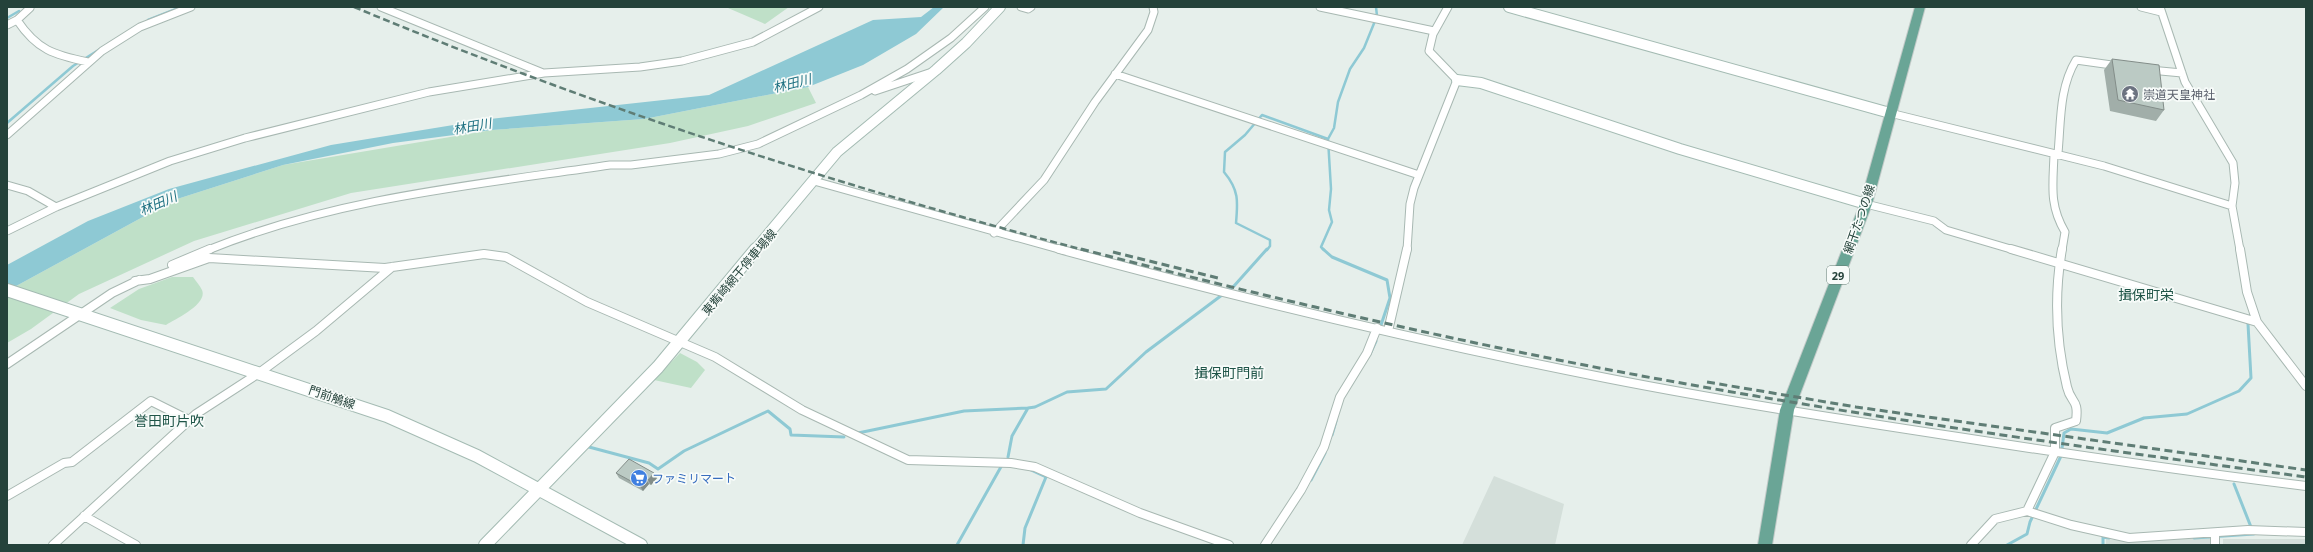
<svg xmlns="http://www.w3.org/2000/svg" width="2313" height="552" font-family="'Noto Sans','Noto Sans JP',sans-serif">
	<rect width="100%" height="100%" fill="#e6efeb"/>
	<path fill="#d4dfda" d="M1494 476 1564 504 1555 545H1462Z
		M2209 537 2212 539V545H2106V539L2133 542Z
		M2223 539H2306V545H2223Z"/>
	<path fill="#bfe0c8" d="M730 7H789L765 24 728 8Z
		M808 87 816 103 748 126 670 143 351 193 194 241 79 294 31 329 7 343V291L174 200 283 165 492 130 644 119Z
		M172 277H193C196 281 200 286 202 290 208 304 176 319 166 325L141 320 110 308 139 289Z
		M680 353 697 362 705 370 691 388 654 380Z"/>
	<path fill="#8ec9d4" d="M934 7H944L916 34 863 65 808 87 644 119 492 130 393 143 283 165 174 200 7 291V265L88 221 169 189 331 145 490 119 709 95 873 20 921 17Z"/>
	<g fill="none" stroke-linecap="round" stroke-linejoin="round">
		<path stroke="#8ec9d4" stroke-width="2.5" d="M7 18 19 11
			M148 20 181 7
			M7 123 73 66 140 24
			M1267 250 1270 246V240L1236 223C1238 201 1239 190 1224 172L1225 152 1245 135 1262 115 1328 139
			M1324 250 1321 247 1332 222 1329 210 1331 189 1328 139 1334 128 1338 102 1350 69 1364 48 1377 16 1376 7"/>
		<path stroke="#8ec9d4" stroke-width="3" d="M1323 249 1332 257 1387 280 1390 298 1380 328
			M1370 354 1376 341
			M858 433 964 411 1028 408
			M1332 435 1336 421
			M589 447 649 463 658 469 684 451 768 411 790 429 791 435 844 437
			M1008 457 1012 436 1028 408 1035 407 1067 392 1106 389 1146 352 1234 286 1267 249
			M1311 480 1325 453
			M2234 484 2251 527
			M2194 538 2254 534
			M957 545 1002 465
			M1023 545 1025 528 1046 477 1031 470
			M2007 545 2027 534 2030 522 2061 456 2064 433 2071 429 2107 433 2144 418 2187 414 2239 391 2251 378 2248 324
			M2103 545V537L2109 538"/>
		<g stroke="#a8b8b2" stroke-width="9">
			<path id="street-far1" d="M381 7 543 73
				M1021 7 1028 9 1031 7
				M1320 7 1434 31
				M2141 7 2161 12
				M2160 7 2185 82 2233 163 2235 183 2232 206 2240 250
				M17 20C37 50 54 55 88 62
				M7 25 17 20 30 8 28 7
				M2150 70 2182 73
				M1115 74 1419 175
				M875 91 929 73
				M1890 113 2104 166 2232 206
				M7 135 102 51 140 27 191 7
				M2054 154 2058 153C2061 122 2059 88 2076 60L2119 66
				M2054 154C2053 185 2049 205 2065 232L2062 250
				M814 181 1062 250
				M7 185 28 191 56 207
				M1866 204 1934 221 1946 230 2014 250
				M7 231 56 207 170 161 245 138 429 92 544 73 640 67 682 61 753 42 819 7
				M994 233 1044 180 1095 102 1148 30 1154 12 1153 7
				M208 250C336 198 474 185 610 165H631L719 154 758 144 861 95 907 69 951 38 985 7
				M1407 250 1410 204 1414 188 1457 80 1429 51 1433 34 1448 7"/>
		</g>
		<g stroke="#a8b8b2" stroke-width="10">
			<path id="street" d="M1059 249C1239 298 1422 342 1606 378 1723 401 1840 419 1958 437 2074 455 2190 472 2306 486
				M2011 249 2257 322
				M2240 249 2247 292 2257 322 2306 386
				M172 265 210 249
				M135 281 150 279 209 258 385 268 484 254 506 257 587 302 715 357 802 410 908 460 1011 463 1035 467 1140 513 1229 545
				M1388 331 1407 249
				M7 364 112 293 139 280
				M7 496 64 463 72 462 151 401 189 420
				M2027 511 2055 452V428L2076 421C2079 398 2071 404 2067 387 2056 342 2054 295 2062 249
				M84 516 136 545
				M2215 533V545
				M53 545 196 414 259 373 316 331 392 267
				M1265 545 1301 490 1324 447 1340 397 1367 353 1377 328
				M1971 545 1995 519 2027 511 2071 525 2129 538 2248 530 2306 532"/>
		</g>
		<g stroke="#a4bbb3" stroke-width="12">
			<path id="secondary-far1" d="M1509 7 1890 113
				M1457 80 1481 83 1680 149 1866 204
				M755 250 837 152 936 70 966 43 1000 7"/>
		</g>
		<g stroke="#a4bbb3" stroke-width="14">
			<path id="secondary" d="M7 290 387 416 477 456 641 545
				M485 545 658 367 756 249"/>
		</g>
		<g stroke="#c2cac8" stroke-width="2">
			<path id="primary" d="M1915 7H1925L1872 204 1794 410 1772 545H1758L1780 410 1860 204Z"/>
		</g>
		<use href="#street-far1" stroke="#fff" stroke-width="7"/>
		<use href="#street" stroke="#fff" stroke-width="8"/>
		<use href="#secondary-far1" stroke="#fff" stroke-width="10"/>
		<use href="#secondary" stroke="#fff" stroke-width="12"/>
		<use href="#primary" fill="#6aa596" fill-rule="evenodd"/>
		<path stroke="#5f7d75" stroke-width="2.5" stroke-dasharray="7 3.5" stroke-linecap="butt" d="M354 7C592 106 835 185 1084 250"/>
		<path stroke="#5f7d75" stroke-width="3" stroke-dasharray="8 4.5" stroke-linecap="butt" d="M1081 249C1285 302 1491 350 1698 386 1900 422 2103 450 2306 477
			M1113 252 1222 279
			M1707 382 1856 407 2306 470"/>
	</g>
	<path fill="#a1aea9" d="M2112 59 2164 110 2156 121 2110 111 2104 70Z
		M616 473 657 478 651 485 649 484 643 491 619 478Z"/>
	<path fill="#838d89" d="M654 473 657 478 651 485 648 480Z
		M646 479 649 484 643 491 640 486Z"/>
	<path fill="#bbcac4" stroke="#838d89" d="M2112 59 2159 65 2164 110 2118 100Z
		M629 459 654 473 648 480 646 479 640 486 616 473Z"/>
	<defs>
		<g id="temple-disc" transform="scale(0.9)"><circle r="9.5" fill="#6b7280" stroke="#f7fbf9"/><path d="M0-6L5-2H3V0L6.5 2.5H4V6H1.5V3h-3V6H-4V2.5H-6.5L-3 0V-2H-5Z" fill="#fff"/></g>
		<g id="supermarket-disc" transform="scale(0.9)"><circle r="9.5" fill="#3f7fe0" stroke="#f7fbf9"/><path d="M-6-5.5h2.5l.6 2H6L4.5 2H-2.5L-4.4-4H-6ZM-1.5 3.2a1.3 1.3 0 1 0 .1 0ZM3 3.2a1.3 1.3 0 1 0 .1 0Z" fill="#fff"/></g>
	</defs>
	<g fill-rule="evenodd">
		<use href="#temple-disc" x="2130" y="94"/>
		<use href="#supermarket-disc" x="639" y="478"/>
	</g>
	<g text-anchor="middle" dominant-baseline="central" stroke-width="3.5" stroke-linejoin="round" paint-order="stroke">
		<rect fill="#f7fbf9" stroke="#637a73" stroke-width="1" x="1827" y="266" width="22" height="18" rx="3"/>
		<g font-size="11" font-weight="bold" fill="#24423a">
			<text x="1838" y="275">29</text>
		</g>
		<g font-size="12" fill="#5b616d" stroke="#f7fbf9" text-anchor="start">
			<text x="2143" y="94">崇道天皇神社</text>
		</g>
		<g font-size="12" fill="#24423a" stroke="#f7fbf9">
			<text transform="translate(1859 219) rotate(-71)">網干たつの線</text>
			<text transform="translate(739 272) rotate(-50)">東觜崎網干停車場線</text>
			<text transform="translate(332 397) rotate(19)">門前鵤線</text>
		</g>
		<g font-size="12" fill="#366cbe" stroke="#f7fbf9" text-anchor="start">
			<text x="652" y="478">ファミリマート</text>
		</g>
		<g font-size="13" font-style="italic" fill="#1c6f80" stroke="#f7fbf9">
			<text transform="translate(792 83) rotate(-14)">林田川</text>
			<text transform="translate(472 126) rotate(-10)">林田川</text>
			<text transform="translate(158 203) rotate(-23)">林田川</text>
		</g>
		<g font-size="14" fill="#1f5548" stroke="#f7fbf9">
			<text x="2146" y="294">揖保町栄</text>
			<text x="1229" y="372">揖保町門前</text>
			<text x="169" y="420">誉田町片吹</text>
		</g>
	</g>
	<rect width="2313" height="552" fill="none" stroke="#24423a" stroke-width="16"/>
</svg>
